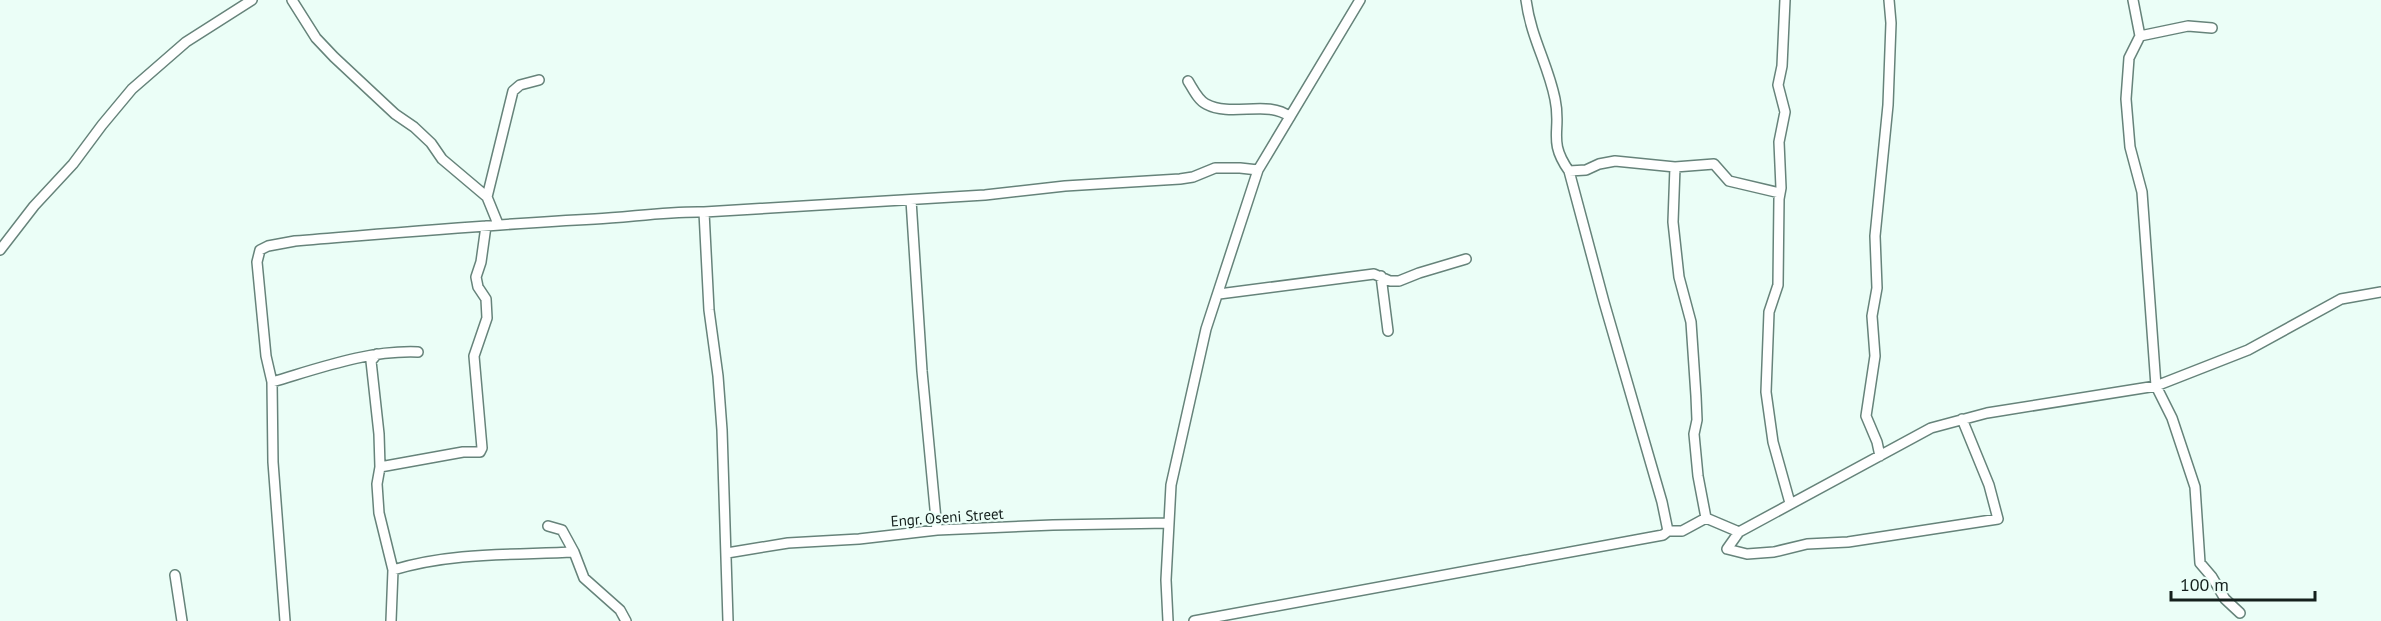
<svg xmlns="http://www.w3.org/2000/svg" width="2381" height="621" font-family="'PT Sans',sans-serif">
	<rect width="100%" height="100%" fill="#ebfef7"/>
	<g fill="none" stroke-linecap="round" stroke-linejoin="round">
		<g stroke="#66837a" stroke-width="12">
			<path id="minor" d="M292 0 316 38 334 57 395 114 414 127 431 143 442 159 487 197
				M1526 0C1531 38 1548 64 1555 99 1562 131 1547 140 1569 171L1604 302 1662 502 1668 531
				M1785 0 1782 66 1778 85 1785 112 1779 142 1781 188 1779 199 1778 285 1769 312 1766 392 1773 442 1790 503
				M2133 0 2140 36 2129 58 2126 99 2130 147 2142 192 2156 386 2172 418 2195 487 2200 563 2212 577 2225 599 2240 613
				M2140 36 2188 26 2212 28
				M1188 81C1193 89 1198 100 1206 104 1232 118 1268 99 1290 117
				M1569 171 1586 170 1599 164 1615 161 1675 167 1714 164 1729 181 1780 193
				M911 200 922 371 937 530
				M704 212 709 310 718 376 722 430 728 621
				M498 224 487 197 513 91 520 85 539 80
				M0 250 34 206 73 164 102 125 132 89 186 42 252 0
				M1381 276 1388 331
				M1219 294 1374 274 1390 281H1399L1419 273 1466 259
				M377 354 371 361 379 434 380 467 377 484 379 513 393 570 391 621
				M272 382C320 368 368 350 418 352
				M1880 456 1877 442 1866 416 1875 356 1872 316 1877 288 1875 236 1888 105 1891 23 1889 0
				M380 467 463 452H480L482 448 474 356 487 318 486 299 478 287 476 277 481 262 486 226
				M1706 518 1739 532 1931 428 1987 413 2156 386 2248 350 2341 299 2381 292
				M548 526 562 530 574 552 584 578 620 610 626 621
				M1739 532 1727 549 1747 554 1774 552 1807 544 1848 542 1998 519 1989 485 1962 419
				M727 553 788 543 859 539 937 530 1053 525 1169 523
				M393 570C451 552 514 555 574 552
				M175 575 182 621
				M285 621 273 462 272 382 266 356 257 262 260 250 268 246 295 241C395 233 495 224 595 219 632 217 668 211 704 212L985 195 1065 186 1180 179 1193 177 1215 168H1240L1258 170
				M1168 621 1166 580 1171 485 1206 329 1258 170 1360 0
				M1194 621 1663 535 1668 531H1682L1706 518 1698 476 1694 434 1697 420 1696 396 1691 322 1679 277 1673 222 1675 167"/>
		</g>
		<use href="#minor" stroke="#fff" stroke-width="9"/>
	</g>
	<g text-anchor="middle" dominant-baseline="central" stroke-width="4.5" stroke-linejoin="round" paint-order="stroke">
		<g font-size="15" fill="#15201d" stroke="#ebfef7">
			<text transform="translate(947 517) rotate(-4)">Engr. Oseni Street</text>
		</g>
	</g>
	<path d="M2171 591v9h144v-9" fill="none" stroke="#15201d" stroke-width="3"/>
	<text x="2180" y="591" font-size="18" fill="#15201d" stroke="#ebfef7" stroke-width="4.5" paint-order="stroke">100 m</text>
</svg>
